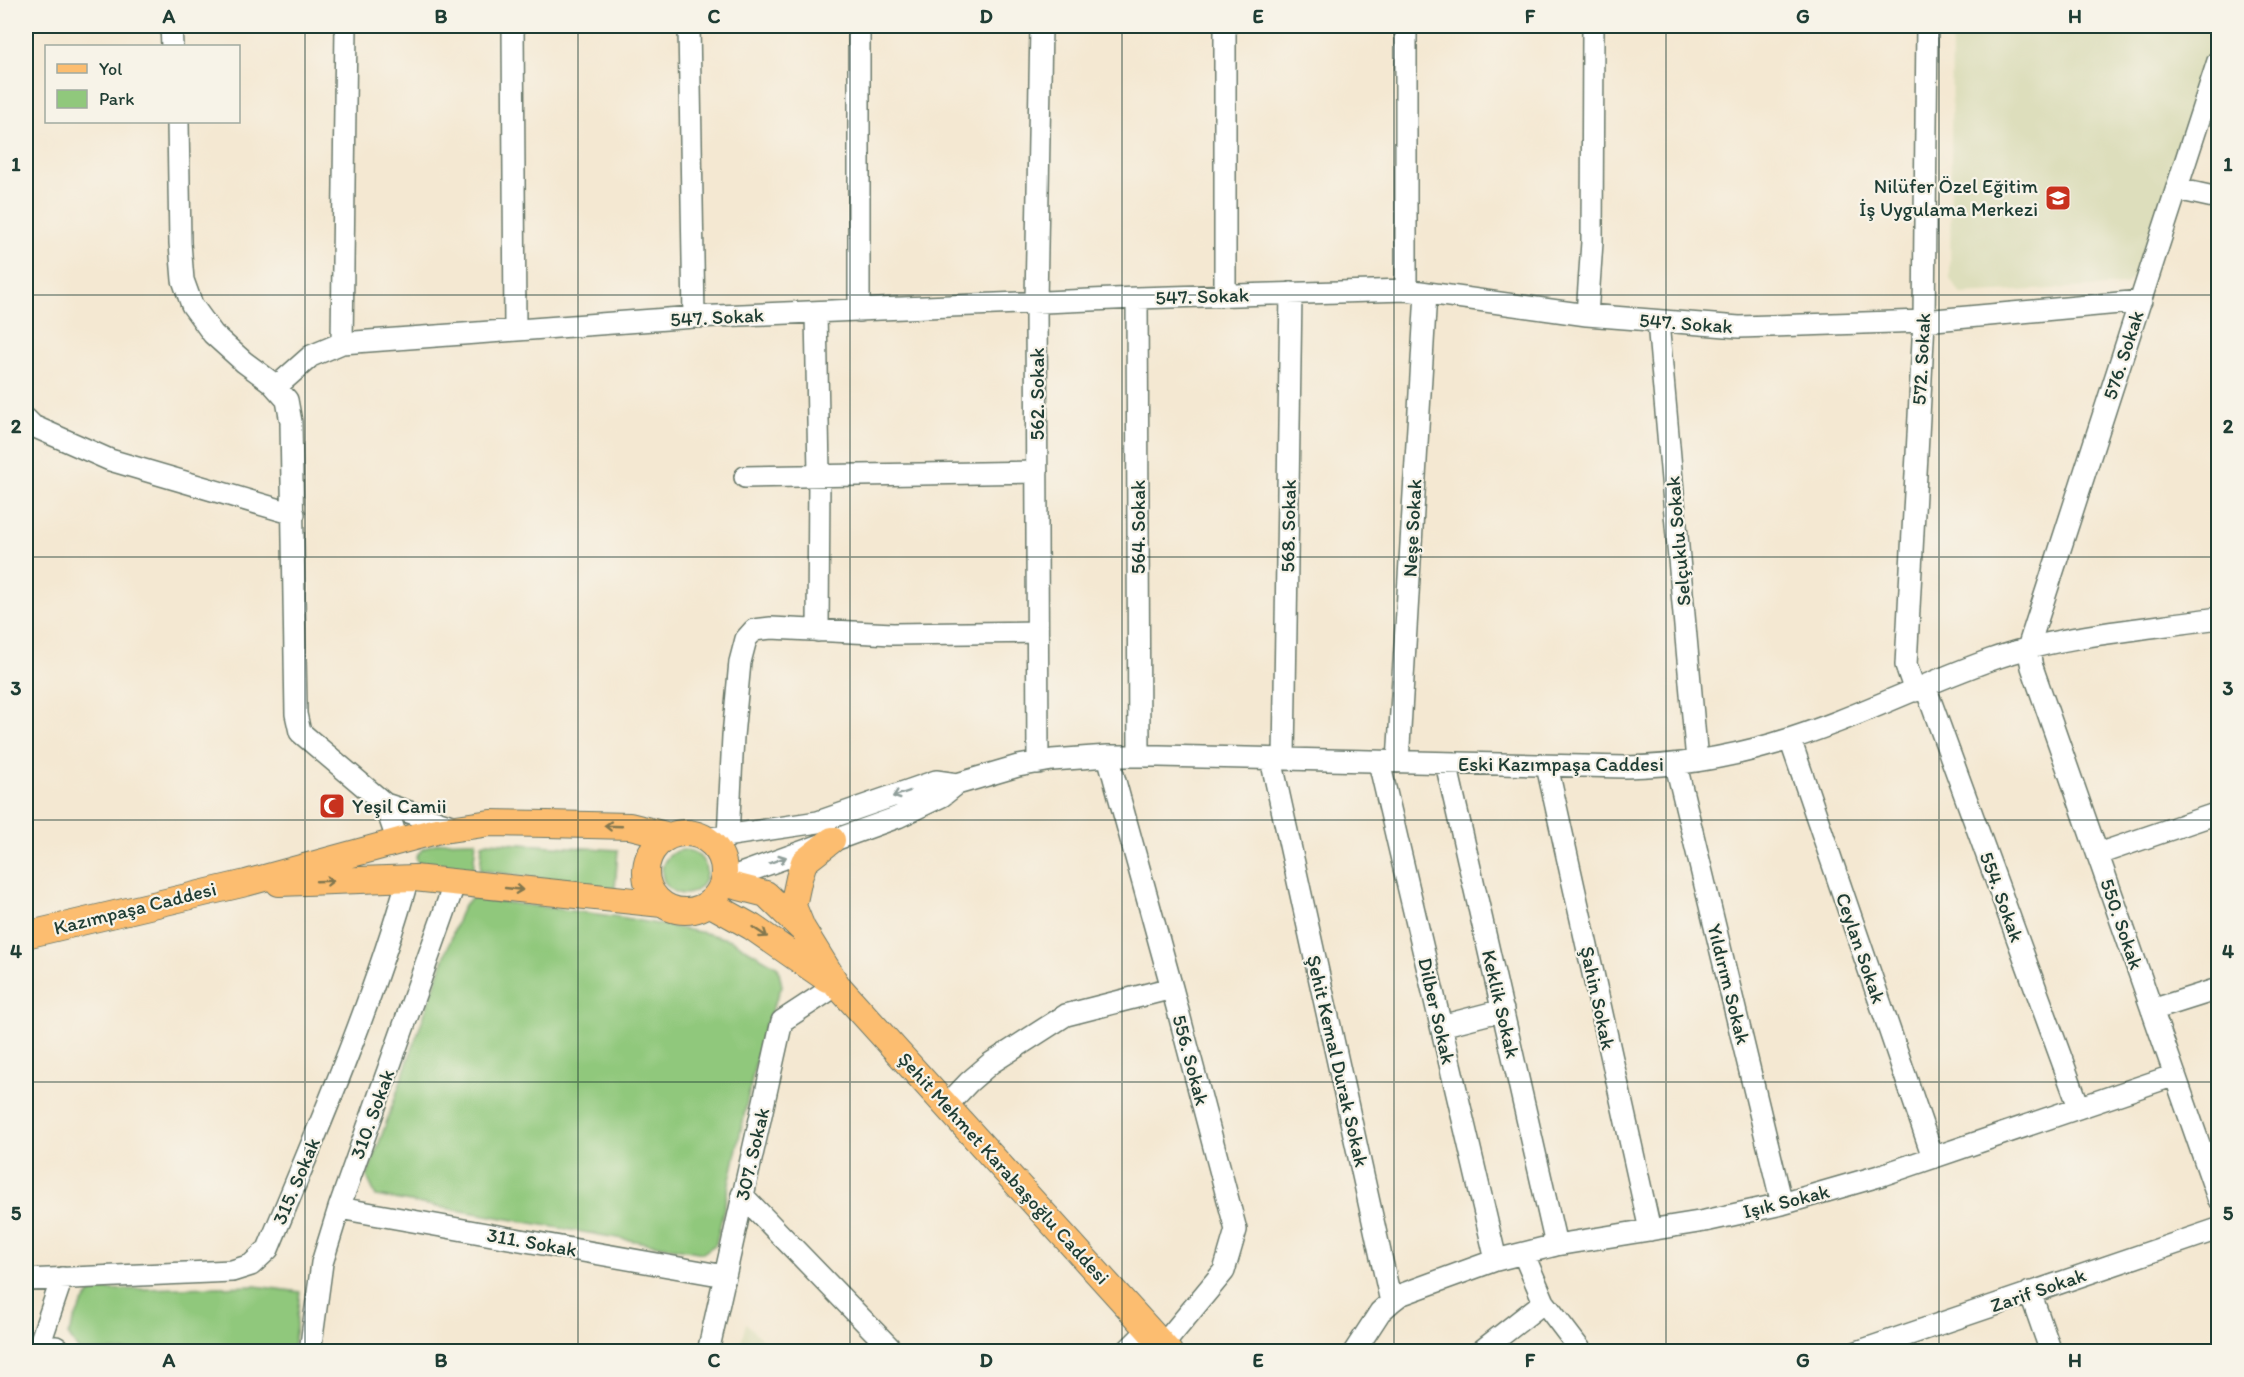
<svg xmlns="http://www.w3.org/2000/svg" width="2244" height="1377" font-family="Itim,sans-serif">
	<rect width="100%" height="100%" fill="#f7f3e8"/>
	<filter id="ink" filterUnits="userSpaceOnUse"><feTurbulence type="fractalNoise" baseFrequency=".0167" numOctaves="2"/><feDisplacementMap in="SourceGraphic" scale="12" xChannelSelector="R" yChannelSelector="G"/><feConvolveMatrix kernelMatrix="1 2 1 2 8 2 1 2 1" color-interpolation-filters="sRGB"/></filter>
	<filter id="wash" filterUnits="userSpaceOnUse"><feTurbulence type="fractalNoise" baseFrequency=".008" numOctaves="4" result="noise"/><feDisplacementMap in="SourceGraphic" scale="24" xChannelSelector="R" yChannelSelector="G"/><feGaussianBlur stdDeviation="1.35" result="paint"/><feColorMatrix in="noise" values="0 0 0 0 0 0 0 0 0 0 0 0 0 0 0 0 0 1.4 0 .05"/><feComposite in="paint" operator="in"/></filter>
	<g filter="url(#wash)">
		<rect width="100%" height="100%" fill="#f4e8d2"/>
		<path fill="#dddebc" d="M1952 26H2218V36L2142 271 2125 285 1961 294 1950 279Z
			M746 1323 773 1351H739Z"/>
		<path fill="#90c87c" stroke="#588258" stroke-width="1.5" d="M476 841 473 870 425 866 418 863 416 857C426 839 458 841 476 841Z
			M488 842 618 850 615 889 480 870 482 844Z
			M662 872a22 22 0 1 1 44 0a22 22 0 1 1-44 0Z
			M472 898 620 917 705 933 731 940 778 967 782 986 762 1033 716 1244 703 1253 376 1196 367 1177 459 916 464 905Z
			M255 1286 300 1292 293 1351H79L68 1335 80 1308 90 1293 103 1290Z"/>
	</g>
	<g filter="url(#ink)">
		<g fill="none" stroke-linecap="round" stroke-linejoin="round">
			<g stroke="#6a796b" stroke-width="24">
				<path id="minor" d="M171 26 172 46
					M513 26 515 329
					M689 26 694 317
					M859 26V311
					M1225 26V295
					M2218 61 2028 648 2032 667 2218 1198
					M178 122 180 243 183 280 192 305 213 334 244 362 271 382 287 400 291 422 296 714 300 732 385 804
					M2177 189 2218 198
					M1406 290V26
					M1137 298 1139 756
					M816 312 819 474 818 631
					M1587 315 1592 242 1593 26
					M1658 322 1697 761
					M342 343 346 26
					M276 387 311 356 342 343 694 317 1137 298 1406 290 1587 315 1739 327 1924 321 2141 301
					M26 419 33 426 110 460 294 514
					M745 477 1037 472
					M1925 686 2079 1107
					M1915 691 1906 665 1924 321 1927 26
					M1790 739 1933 1157
					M1108 756 1172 988 1236 1230 1224 1271 1163 1345
					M1271 759 1391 1302 1380 1312 1354 1352
					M1284 759 1291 293
					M1379 762 1496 1260
					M1398 762 1426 293
					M1038 763 1036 302 1041 26
					M1446 763 1556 1245
					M1676 765 1782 1204
					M1547 766 1650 1230
					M728 837 733 736 740 662 746 639 754 630 771 628 893 634 1037 632
					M705 839 818 822 936 781 957 784
					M398 842 385 804 457 828
					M2098 854 2218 813
					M724 880 898 817 942 796 957 784 1018 766 1052 760 1108 756H1159L1625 767C1676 766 1725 758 1773 744 1848 722 1917 686 1990 660 2058 635 2146 629 2218 618
					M2152 1010 2218 989
					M1441 1026 1503 1010
					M947 1105 969 1082 991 1063 1066 1015 1172 988
					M742 1195 894 1352
					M339 1208 725 1276
					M1524 1255 1544 1302 1582 1352
					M26 1280 232 1271 251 1265 268 1249C319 1127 372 1005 408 878
					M2030 1292 2051 1352
					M1391 1302 1400 1295 1496 1260 1556 1245 1705 1221 1782 1204 1879 1176 2175 1075
					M38 1349 56 1347 63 1352
					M37 1352 62 1278
					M310 1352 322 1263 339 1208 455 882
					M708 1352 782 1021 837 985
					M1126 1352 1149 1329
					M1480 1352 1544 1302
					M1857 1352 2218 1229"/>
			</g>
			<g stroke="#6a796b" stroke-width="28">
				<path id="major" d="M646 872a39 39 0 1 1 78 0a39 39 0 1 1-78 0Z
					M832 840 804 862 799 878 793 906 802 928 837 985 1169 1352
					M279 883 414 878 662 904
					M723 883 766 894 801 928
					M709 903 752 927 827 979
					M26 935 246 883 436 831 490 823 547 824 630 826 670 836"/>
			</g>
			<use href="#minor" stroke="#fff" stroke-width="21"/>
			<use href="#major" stroke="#fcbd6f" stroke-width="26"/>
		</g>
		<defs><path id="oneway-shaft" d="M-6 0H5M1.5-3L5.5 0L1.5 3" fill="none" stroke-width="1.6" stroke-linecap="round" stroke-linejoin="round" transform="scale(1.5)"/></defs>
		<g stroke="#8f9e9a">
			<use href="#oneway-shaft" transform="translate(901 794) rotate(161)"/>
			<use href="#oneway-shaft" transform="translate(778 860) rotate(-20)"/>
		</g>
		<g stroke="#82774f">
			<use href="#oneway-shaft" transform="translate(613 826) rotate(-178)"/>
			<use href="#oneway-shaft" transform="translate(325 881) rotate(-2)"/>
			<use href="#oneway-shaft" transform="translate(514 889) rotate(6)"/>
			<use href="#oneway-shaft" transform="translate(760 932) rotate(34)"/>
		</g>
	</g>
	<path fill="none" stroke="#1f3d34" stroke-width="1.5" stroke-opacity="0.55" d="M305 26V1352M578 26V1352M850 26V1352M1122 26V1352M1394 26V1352M1666 26V1352M1939 26V1352M26 295H2218M26 557H2218M26 820H2218M26 1082H2218"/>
	<defs>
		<g id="school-square" transform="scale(1.35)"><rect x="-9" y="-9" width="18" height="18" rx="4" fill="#c8321e" stroke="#f7f3e8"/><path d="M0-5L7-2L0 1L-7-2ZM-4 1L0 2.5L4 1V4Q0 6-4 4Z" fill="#fff"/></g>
		<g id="mosque-square" transform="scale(1.35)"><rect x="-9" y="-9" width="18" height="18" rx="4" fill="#c8321e" stroke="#f7f3e8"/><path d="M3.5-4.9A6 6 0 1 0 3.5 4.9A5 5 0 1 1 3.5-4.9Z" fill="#fff"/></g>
	</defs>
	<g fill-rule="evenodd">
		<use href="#school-square" x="2058" y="198"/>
		<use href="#mosque-square" x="332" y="806"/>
	</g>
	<g text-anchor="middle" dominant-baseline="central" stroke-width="4.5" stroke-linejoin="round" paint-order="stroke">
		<g font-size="20" fill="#1f3d34" stroke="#f7f3e8" text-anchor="end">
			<text x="2038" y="186">Nilüfer Özel Eğitim<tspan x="2038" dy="23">İş Uygulama Merkezi</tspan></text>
			<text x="352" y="806" text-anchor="start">Yeşil Camii</text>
		</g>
		<g font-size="20" fill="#1f3d34" stroke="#f7f3e8">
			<text transform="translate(1202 296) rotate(-2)">547. Sokak</text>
			<text transform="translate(717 317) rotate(-3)">547. Sokak</text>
			<text transform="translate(1686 323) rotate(4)">547. Sokak</text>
			<text transform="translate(2123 355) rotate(-72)">576. Sokak</text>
			<text transform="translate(1921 359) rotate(-87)">572. Sokak</text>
			<text transform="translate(1037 394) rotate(-90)">562. Sokak</text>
			<text transform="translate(1288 526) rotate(-89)">568. Sokak</text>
			<text transform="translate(1138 527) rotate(-90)">564. Sokak</text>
			<text transform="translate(1412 528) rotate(-87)">Neşe Sokak</text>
			<text transform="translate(1678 541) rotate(-95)">Selçuklu Sokak</text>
			<text x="1561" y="764">Eski Kazımpaşa Caddesi</text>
			<text transform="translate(2002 897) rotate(70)">554. Sokak</text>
			<text transform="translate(135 908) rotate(-14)">Kazımpaşa Caddesi</text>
			<text transform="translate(2122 924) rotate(71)">550. Sokak</text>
			<text transform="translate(1861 948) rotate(71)">Ceylan Sokak</text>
			<text transform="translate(1729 984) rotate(76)">Yıldırım Sokak</text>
			<text transform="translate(1598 998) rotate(78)">Şahin Sokak</text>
			<text transform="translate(1501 1004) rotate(77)">Keklik Sokak</text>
			<text transform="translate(1437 1011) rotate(77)">Dilber Sokak</text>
			<text transform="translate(1191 1060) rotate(75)">556. Sokak</text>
			<text transform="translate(1338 1061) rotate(77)">Şehit Kemal Durak Sokak</text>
			<text transform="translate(372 1114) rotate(-70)">310. Sokak</text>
			<text transform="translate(752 1154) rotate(-77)">307. Sokak</text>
			<text transform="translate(1004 1168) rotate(48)">Şehit Mehmet Karabaşoğlu Caddesi</text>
			<text transform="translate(296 1181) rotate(-67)">315. Sokak</text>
			<text transform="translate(1786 1201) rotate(-14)">Işık Sokak</text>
			<text transform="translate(532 1242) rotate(10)">311. Sokak</text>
			<text transform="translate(2038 1290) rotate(-19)">Zarif Sokak</text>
		</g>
	</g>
	<rect width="2244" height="1377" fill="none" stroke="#f7f3e8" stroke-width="66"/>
	<rect x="45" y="45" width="195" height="78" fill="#f7f3e8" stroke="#a1aaa0" stroke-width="1.5"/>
	<rect x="57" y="64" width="30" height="9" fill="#fcbd6f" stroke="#a1aaa0" stroke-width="1.5"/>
	<text x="99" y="75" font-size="18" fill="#1f3d34">Yol</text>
	<rect x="57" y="90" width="30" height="18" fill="#90c87c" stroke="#a1aaa0" stroke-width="1.5"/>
	<text x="99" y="105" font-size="18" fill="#1f3d34">Park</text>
	<rect x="33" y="33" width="2178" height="1311" fill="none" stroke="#1f3d34" stroke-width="2"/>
	<g font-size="20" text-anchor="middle" font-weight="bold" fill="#1f3d34">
		<text x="169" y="23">A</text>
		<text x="441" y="23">B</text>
		<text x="714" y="23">C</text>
		<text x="986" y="23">D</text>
		<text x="1258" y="23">E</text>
		<text x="1530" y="23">F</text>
		<text x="1803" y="23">G</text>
		<text x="2075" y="23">H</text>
		<text x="16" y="171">1</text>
		<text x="2228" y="171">1</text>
		<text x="16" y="433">2</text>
		<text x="2228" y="433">2</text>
		<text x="16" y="695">3</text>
		<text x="2228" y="695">3</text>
		<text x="16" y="958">4</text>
		<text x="2228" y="958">4</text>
		<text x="16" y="1220">5</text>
		<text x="2228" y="1220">5</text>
		<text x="169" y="1367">A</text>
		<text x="441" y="1367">B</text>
		<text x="714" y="1367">C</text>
		<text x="986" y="1367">D</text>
		<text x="1258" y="1367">E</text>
		<text x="1530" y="1367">F</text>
		<text x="1803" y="1367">G</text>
		<text x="2075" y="1367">H</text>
	</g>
</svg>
